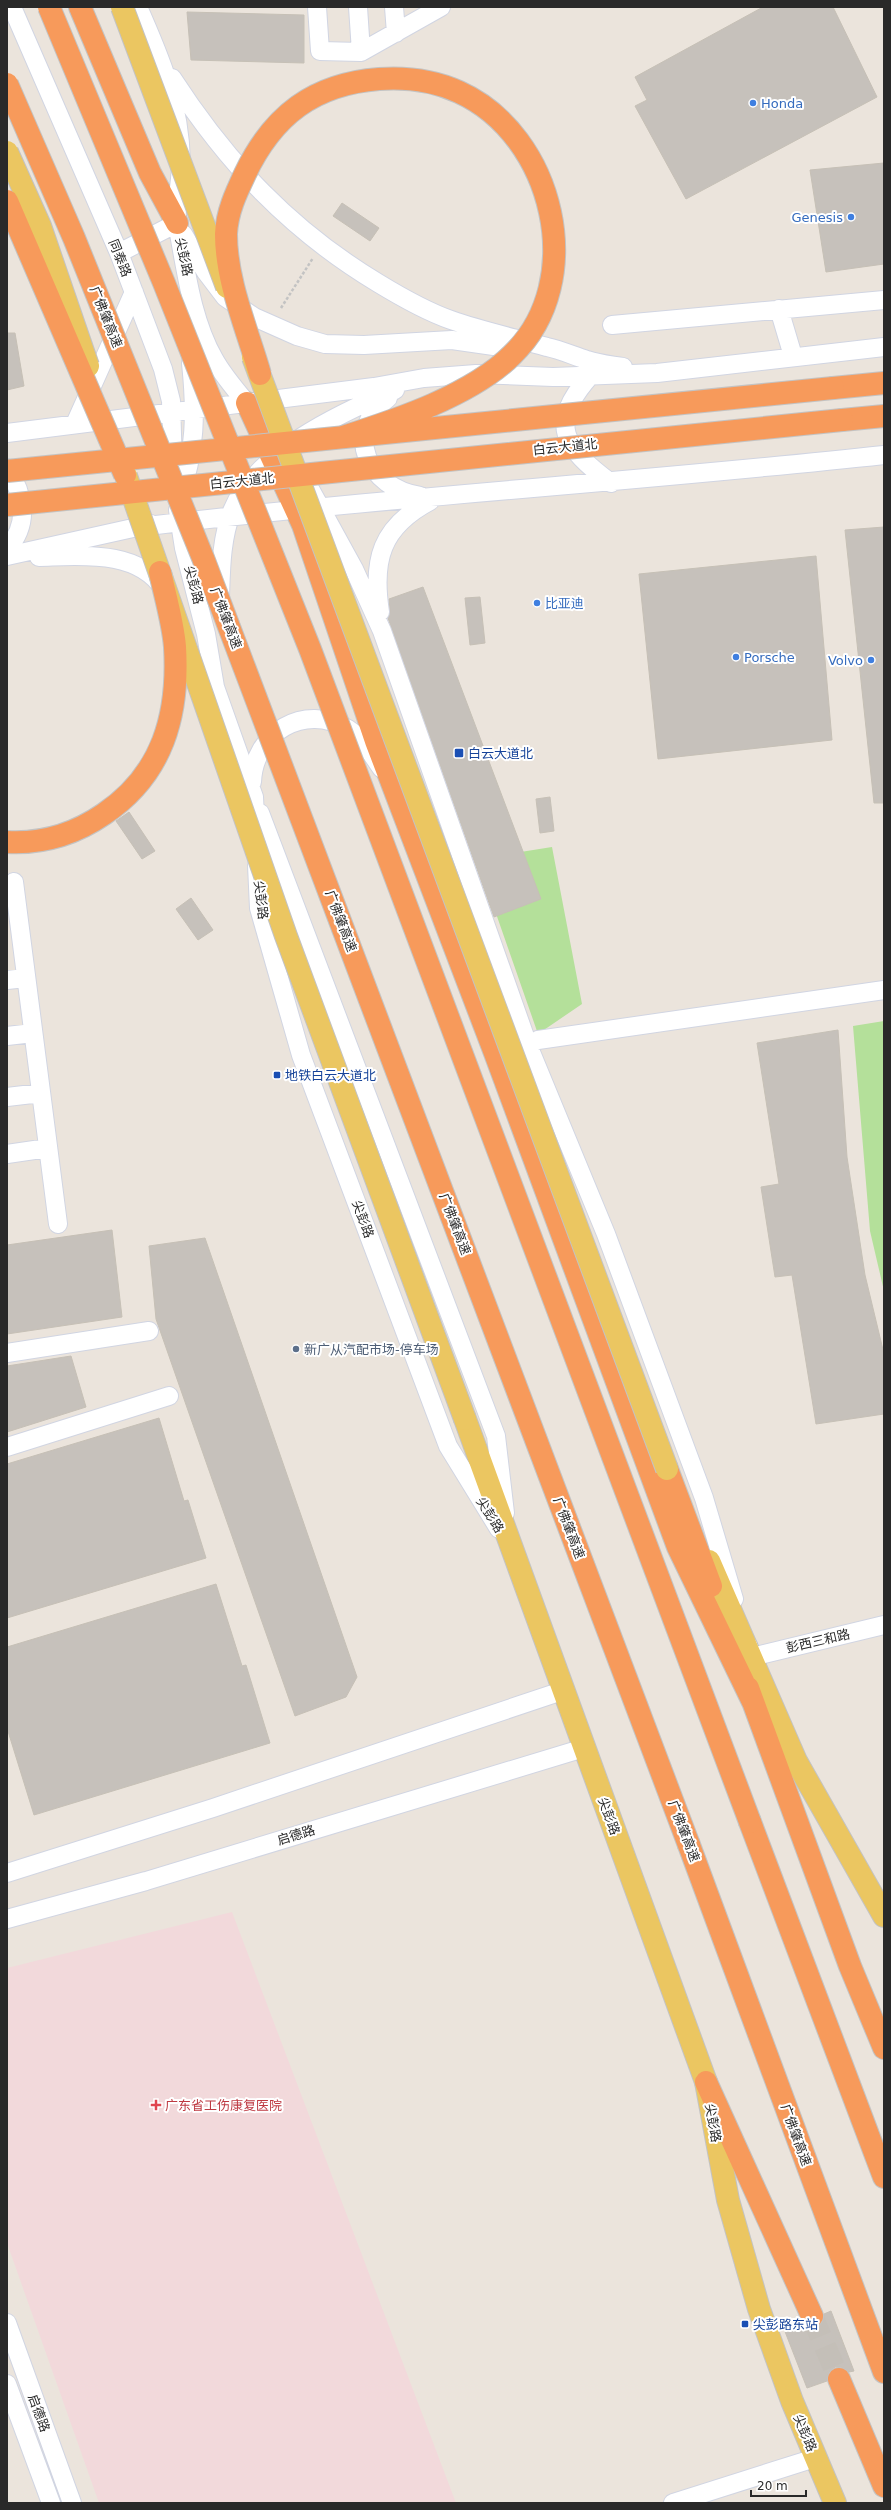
<svg xmlns="http://www.w3.org/2000/svg" width="891" height="2510" font-family="'DejaVu Sans','Noto Sans SC',sans-serif">
	<rect width="100%" height="100%" fill="#ebe4dc"/>
	<path fill="#f2d9db" d="M232 1912 456 2503H99L7 2243V1968Z"/>
	<path fill="#b4e09a" d="M552 847 582 1004 538 1034 477 859Z
		M884 1021V1291L870 1231 853 1026Z"/>
	<path fill="#c6c1bb" stroke="#c6c0b6" d="M763 7H833L877 97 686 199 635 106 647 100 635 77Z
		M187 12 304 15V63L191 60Z
		M884 163V264L826 272 810 170Z
		M342 203 379 228 370 241 333 216Z
		M7 333H15L24 386 7 390Z
		M884 527V803H874L845 530Z
		M816 556 832 740 658 759 639 574Z
		M423 587 541 899 494 917 388 618 390 611 389 599Z
		M480 597 485 643 470 645 465 598Z
		M550 797 554 831 540 833 536 799Z
		M129 812 155 851 142 859 116 821Z
		M191 898 213 930 198 940 176 909Z
		M838 1030 847 1157 865 1275 884 1354V1414L816 1424 792 1275 775 1277 761 1187 779 1184 757 1043Z
		M112 1230 122 1317 7 1334V1245Z
		M205 1238 357 1677 346 1697 295 1716 156 1319 149 1246Z
		M71 1356 86 1407 7 1432V1366Z
		M159 1418 184 1501 188 1500 206 1558 7 1618V1464Z
		M216 1584 242 1666 246 1665 270 1743 34 1815 7 1728V1647Z
		M831 2311 854 2371 849 2372 841 2367H835L829 2372 827 2381 807 2388 784 2329 801 2322 810 2328H817L822 2323 824 2314Z"/>
	<g fill="none" stroke-linecap="round" stroke-linejoin="round">
		<path stroke="#c4bfb8" stroke-width="22" stroke-dasharray="22 11" stroke-linecap="butt" d="M812 2316 839 2379"/>
		<g stroke="#d1d5e2" stroke-width="20">
			<path id="minor" d="M12 7 119 253 163 369 171 401 173 467
				M138 7C161 59 180 104 181 162 181 183 175 206 177 227
				M317 7 320 51 361 52 441 7
				M358 7 361 52
				M394 7 396 33
				M172 78C227 163 290 230 378 283 401 297 425 311 451 320 482 331 515 338 547 347 561 350 574 356 587 360 598 364 611 365 623 367
				M177 223C186 269 191 318 214 359 225 379 241 396 255 413
				M183 234 206 272 225 297 254 317 297 336 325 344 364 345 452 340 514 349
				M119 253 177 223
				M779 309 793 356
				M612 325 884 300
				M590 376C547 424 564 448 611 483
				M388 398C342 433 368 488 420 496
				M75 424 134 292
				M7 433 374 387 424 378 476 374 553 377 657 373 884 347
				M7 468C24 494 30 524 7 549
				M309 487 354 569 382 631 528 1045 606 1234 704 1498 734 1599
				M179 498C196 453 196 410 191 363
				M178 510 184 548 206 634 215 687 254 797 256 836
				M139 527C386 497 636 482 884 455
				M7 556 151 524
				M39 557C80 556 139 549 164 590
				M220 598C221 569 221 539 232 511 256 452 340 413 395 390
				M380 612C372 560 381 527 430 501
				M252 782C254 733 304 702 348 729 362 738 373 756 382 769
				M260 813 496 1436 505 1513
				M257 865 259 908 301 1055 448 1446 499 1529
				M14 882 58 1224
				M7 980 26 978
				M7 1036 33 1033
				M528 1045 538 1040 884 990
				M7 1097 41 1093
				M7 1154 48 1148
				M7 1353 149 1331
				M7 1447 169 1396
				M748 1645 752 1657 884 1625
				M7 1873 213 1808 562 1691
				M7 1919 146 1881 584 1748
				M7 2323 72 2503
				M7 2384 51 2503
				M673 2503 815 2458"/>
		</g>
		<g stroke="#c3c3c3" stroke-width="24">
			<path id="major" d="M465 1419 706 2082 728 2200 759 2309 792 2401 835 2503
				M709 1561 796 1761 884 1916"/>
		</g>
		<g stroke="#c3c3c3" stroke-width="24">
			<path id="highway" d="M80 7 150 173 177 223
				M833 388 884 383
				M247 403 303 525 376 741 495 1053 678 1547 753 1702
				M842 420 884 416
				M667 1469 711 1586
				M748 1688 850 1966 884 2048
				M750 1822 884 2177
				M689 1845 884 2372
				M706 2082 812 2316
				M839 2379 884 2486"/>
		</g>
		<path stroke="#c3c3c3" stroke-width="2.5" stroke-dasharray="3 2" stroke-linecap="butt" d="M281 308 313 258"/>
		<use href="#minor" stroke="#fff" stroke-width="18"/>
		<use href="#major" stroke="#ebc661" stroke-width="22"/>
		<use href="#highway" stroke="#f79a5b" stroke-width="22"/>
		<g stroke="#c3c3c3" stroke-width="24" stroke-linecap="butt">
			<path id="major-bridge" d="M122 7 227 287
				M7 152 40 226 88 366
				M253 357 667 1469
				M126 476 286 936 465 1419"/>
		</g>
		<g stroke="#c3c3c3" stroke-width="24" stroke-linecap="butt">
			<path id="highway-bridge" d="M49 7 164 283 310 649 750 1822
				M7 84 74 238 203 558 689 1845
				M7 201 125 475
				M260 374C247 329 226 281 226 234 227 212 236 193 245 174 273 115 314 84 379 79 407 77 433 80 459 92 554 135 589 281 512 355 472 395 397 420 343 437
				M7 471 833 388
				M7 505 842 420
				M7 842C43 844 75 834 104 814 163 774 179 715 175 647 173 622 165 596 160 572"/>
		</g>
		<use href="#major-bridge" stroke="#ebc661" stroke-width="22"/>
		<use href="#highway-bridge" stroke="#f79a5b" stroke-width="22"/>
	</g>
	<g fill="#3f7fe0" stroke="#fff" stroke-width="1.5">
		<circle cx="753" cy="103" r="4"/>
		<circle cx="851" cy="217" r="4"/>
		<circle cx="537" cy="603" r="4"/>
		<circle cx="736" cy="657" r="4"/>
		<circle cx="871" cy="660" r="4"/>
	</g>
	<g fill="#1a4fb4" stroke="#fff" stroke-width="1.5">
		<rect x="454" y="748" width="10" height="10" rx="2"/>
		<rect x="273" y="1071" width="8" height="8" rx="2"/>
		<rect x="741" y="2320" width="8" height="8" rx="2"/>
	</g>
	<circle fill="#5c6f8a" stroke="#fff" stroke-width="1.5" cx="296" cy="1349" r="4"/>
	<path fill="#e0444e" stroke="#fff" stroke-width="1.5" d="M154 2099h4v4h4v4h-4v4h-4v-4h-4v-4h4z"/>
	<g text-anchor="middle" dominant-baseline="central" stroke-width="4" stroke-linejoin="round" paint-order="stroke">
		<g font-size="13" fill="#366cbe" stroke="#fff" text-anchor="start">
			<text x="761" y="103">Honda</text>
			<text x="843" y="217" text-anchor="end">Genesis</text>
			<text x="545" y="603">比亚迪</text>
			<text x="744" y="657">Porsche</text>
			<text x="863" y="660" text-anchor="end">Volvo</text>
		</g>
		<g font-size="13" fill="#292929" stroke="#fff">
			<text transform="translate(184 257) rotate(78)">尖彭路</text>
			<text transform="translate(120 258) rotate(68)">同泰路</text>
			<text transform="translate(106 317) rotate(68)">广佛肇高速</text>
			<text transform="translate(565 447) rotate(-6)">白云大道北</text>
			<text transform="translate(242 481) rotate(-6)">白云大道北</text>
			<text transform="translate(194 585) rotate(75)">尖彭路</text>
			<text transform="translate(226 618) rotate(69)">广佛肇高速</text>
			<text transform="translate(261 900) rotate(83)">尖彭路</text>
			<text transform="translate(341 921) rotate(69)">广佛肇高速</text>
			<text transform="translate(363 1219) rotate(70)">尖彭路</text>
			<text transform="translate(455 1224) rotate(69)">广佛肇高速</text>
			<text transform="translate(490 1515) rotate(58)">尖彭路</text>
			<text transform="translate(569 1528) rotate(69)">广佛肇高速</text>
			<text transform="translate(818 1641) rotate(-13)">彭西三和路</text>
			<text transform="translate(609 1816) rotate(70)">尖彭路</text>
			<text transform="translate(684 1831) rotate(69)">广佛肇高速</text>
			<text transform="translate(296 1835) rotate(-17)">启德路</text>
			<text transform="translate(713 2123) rotate(80)">尖彭路</text>
			<text transform="translate(796 2135) rotate(70)">广佛肇高速</text>
			<text transform="translate(39 2413) rotate(70)">启德路</text>
			<text transform="translate(805 2433) rotate(67)">尖彭路</text>
		</g>
		<g font-size="13" fill="#164399" stroke="#fff" text-anchor="start">
			<text x="468" y="753">白云大道北</text>
			<text x="285" y="1075">地铁白云大道北</text>
			<text x="753" y="2324">尖彭路东站</text>
		</g>
		<g font-size="13" fill="#4e5e75" stroke="#fff" text-anchor="start">
			<text x="304" y="1349">新广从汽配市场-停车场</text>
		</g>
		<g font-size="13" fill="#be3a42" stroke="#fff" text-anchor="start">
			<text x="165" y="2105">广东省工伤康复医院</text>
		</g>
	</g>
	<rect width="891" height="2510" fill="none" stroke="#292929" stroke-width="16"/>
	<path d="M751 2490v6h55v-6" fill="none" stroke="#292929" stroke-width="2"/>
	<text x="757" y="2490" font-size="12" fill="#292929" stroke="#ffffff" stroke-width="3" paint-order="stroke">20 m</text>
</svg>
